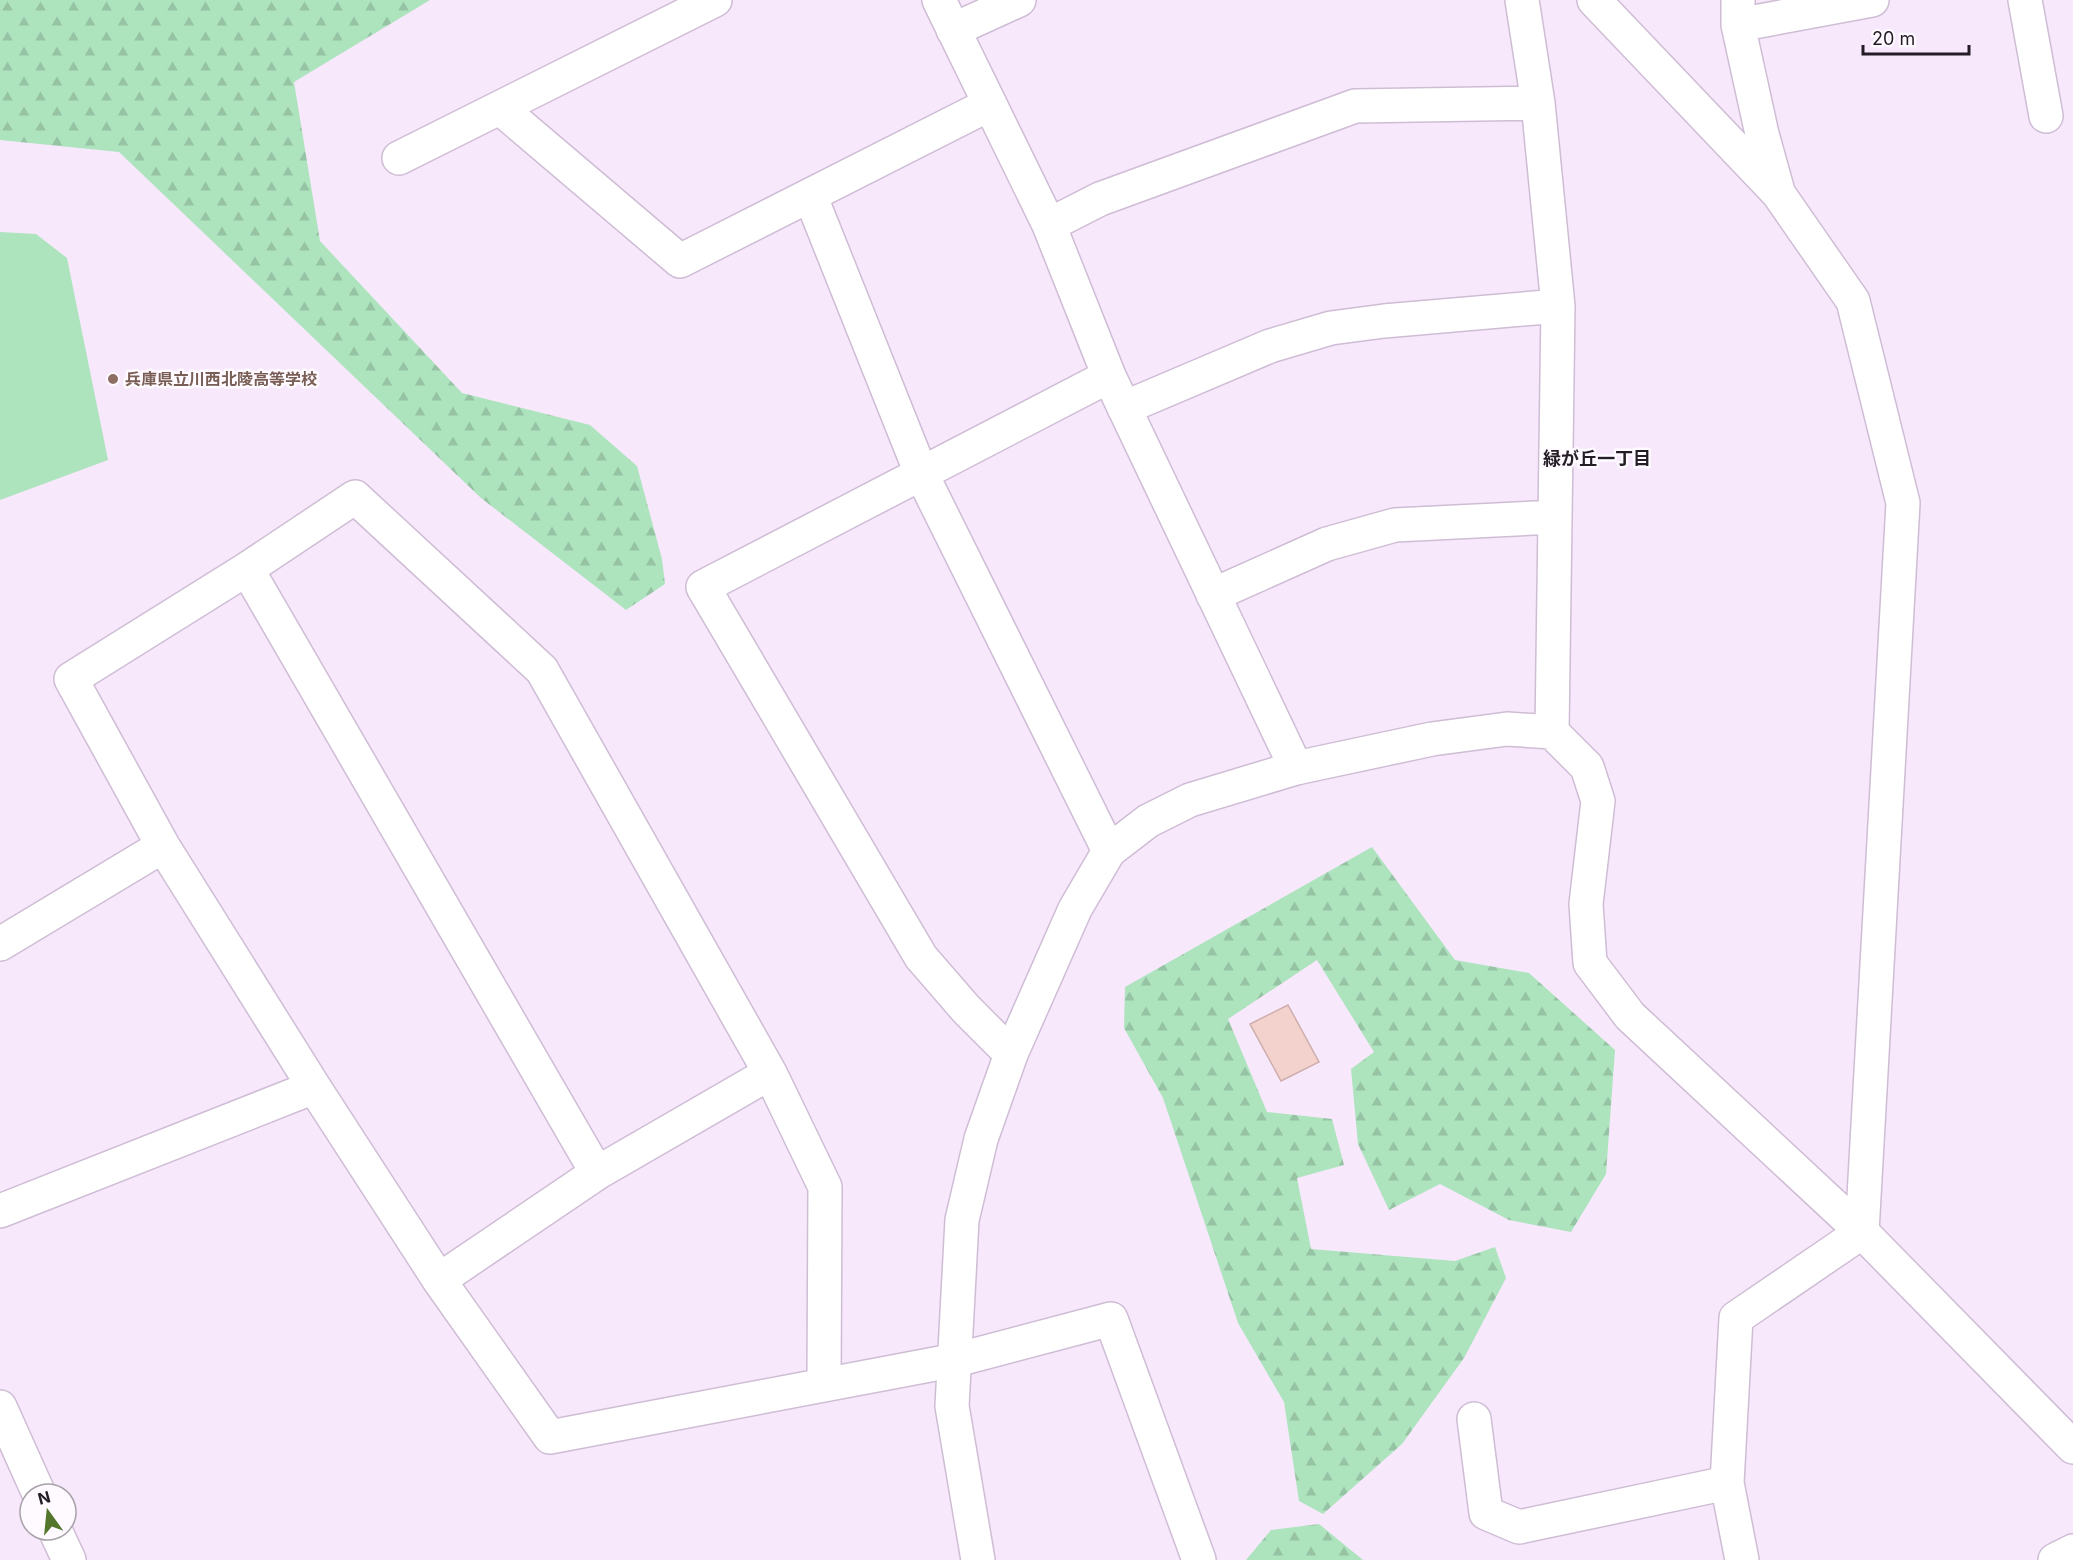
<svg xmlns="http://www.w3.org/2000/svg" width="2073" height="1560" font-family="Inter,'Noto Sans JP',sans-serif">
	<defs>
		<pattern id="forest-firs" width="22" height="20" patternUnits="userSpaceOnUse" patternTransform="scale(1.5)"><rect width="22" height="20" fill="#ade4be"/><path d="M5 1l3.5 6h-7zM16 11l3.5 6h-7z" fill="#95c3a3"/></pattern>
	</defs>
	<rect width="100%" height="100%" fill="#f7e8fc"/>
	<path fill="url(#forest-firs)" d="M0 0H430L294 82 320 241 462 393 590 425 637 466 662 559 665 584 626 610 481 498 119 152 0 140Z
		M1372 847 1455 960 1529 973 1615 1050 1606 1174 1571 1232 1509 1220 1440 1184 1389 1210 1358 1144 1351 1069 1374 1052 1317 960 1228 1019 1267 1112 1332 1119 1344 1165 1297 1178 1311 1249 1455 1261 1495 1247 1506 1278 1464 1358 1402 1444 1323 1514 1299 1501 1284 1402 1238 1323 1163 1098 1124 1028 1125 987Z
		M1319 1524 1363 1560H1246L1271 1530Z"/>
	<path fill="#ade4be" d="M0 232 36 234 67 258 108 460 0 500Z"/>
	<path fill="#f3d2ce" stroke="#ceadaa" stroke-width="1.5" d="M1288 1005 1319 1062 1281 1081 1250 1024Z"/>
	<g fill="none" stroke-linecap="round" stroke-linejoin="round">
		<g stroke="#cfbdd5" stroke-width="36">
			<path id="minor" d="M939 0 1049 225 1109 376 1296 768
				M1522 0 1538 103 1558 306 1552 732
				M1594 0 1778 193 1853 301 1903 503 1862 1232 1736 1318 1727 1483 1742 1560
				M1738 0V25L1762 134 1777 188
				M2025 0 2046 116
				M1738 25 1872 0
				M953 30 1019 0
				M500 108 680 261 990 104
				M399 158 715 0
				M810 195 921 473 1109 851
				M1049 225 1100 199 1355 106 1538 103
				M1124 408 1270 346 1331 328 1384 321 1558 306
				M247 569 597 1173
				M1213 595 1327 544 1395 525 1555 517
				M0 944 163 846
				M1011 1054 966 1009 921 957 703 587 1109 376
				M0 1211 314 1087
				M439 1280 597 1173 770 1073
				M824 1383 825 1187 770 1073 542 670 355 497 247 569 71 679 163 846 314 1087 439 1280 550 1437 956 1360 1111 1319 1199 1560
				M0 1407 39 1494
				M1474 1419 1486 1513 1519 1527 1727 1483
				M55 1530 69 1560
				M2055 1560 2073 1551"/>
		</g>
		<g stroke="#cfbdd5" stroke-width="36">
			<path id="tertiary" d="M978 1560 952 1406 962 1220 981 1139 1011 1054 1075 909 1109 851 1148 821 1190 800 1296 768 1432 739 1507 729 1552 732 1587 767 1598 801 1586 904 1590 963 1630 1016 1862 1232 2073 1447"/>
		</g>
		<use href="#minor" stroke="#fff" stroke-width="33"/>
		<use href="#tertiary" stroke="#fff" stroke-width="33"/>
	</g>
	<circle fill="#8d6e63" stroke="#fefaff" stroke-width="2" cx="113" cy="379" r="6"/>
	<g text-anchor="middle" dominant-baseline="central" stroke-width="5" stroke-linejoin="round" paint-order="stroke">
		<g font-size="16" font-weight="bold" fill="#785e54" stroke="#fefaff" text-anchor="start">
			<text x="125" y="379">兵庫県立川西北陵高等学校</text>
		</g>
		<g font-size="18" font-weight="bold" fill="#241d26" stroke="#fefaff">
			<text x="1597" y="458">緑が丘一丁目</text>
		</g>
	</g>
	<g transform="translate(48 1512) rotate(345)"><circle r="28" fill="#fefaff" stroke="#a7a2a8" stroke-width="1.5"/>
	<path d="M0-4.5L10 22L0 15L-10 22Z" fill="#54752c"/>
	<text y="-9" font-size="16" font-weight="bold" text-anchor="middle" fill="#241d26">N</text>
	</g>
	<path d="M1863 45v9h106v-9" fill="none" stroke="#241d26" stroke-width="3"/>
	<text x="1872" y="45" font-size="18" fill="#241d26" stroke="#fefaff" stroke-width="4.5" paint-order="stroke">20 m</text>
</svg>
